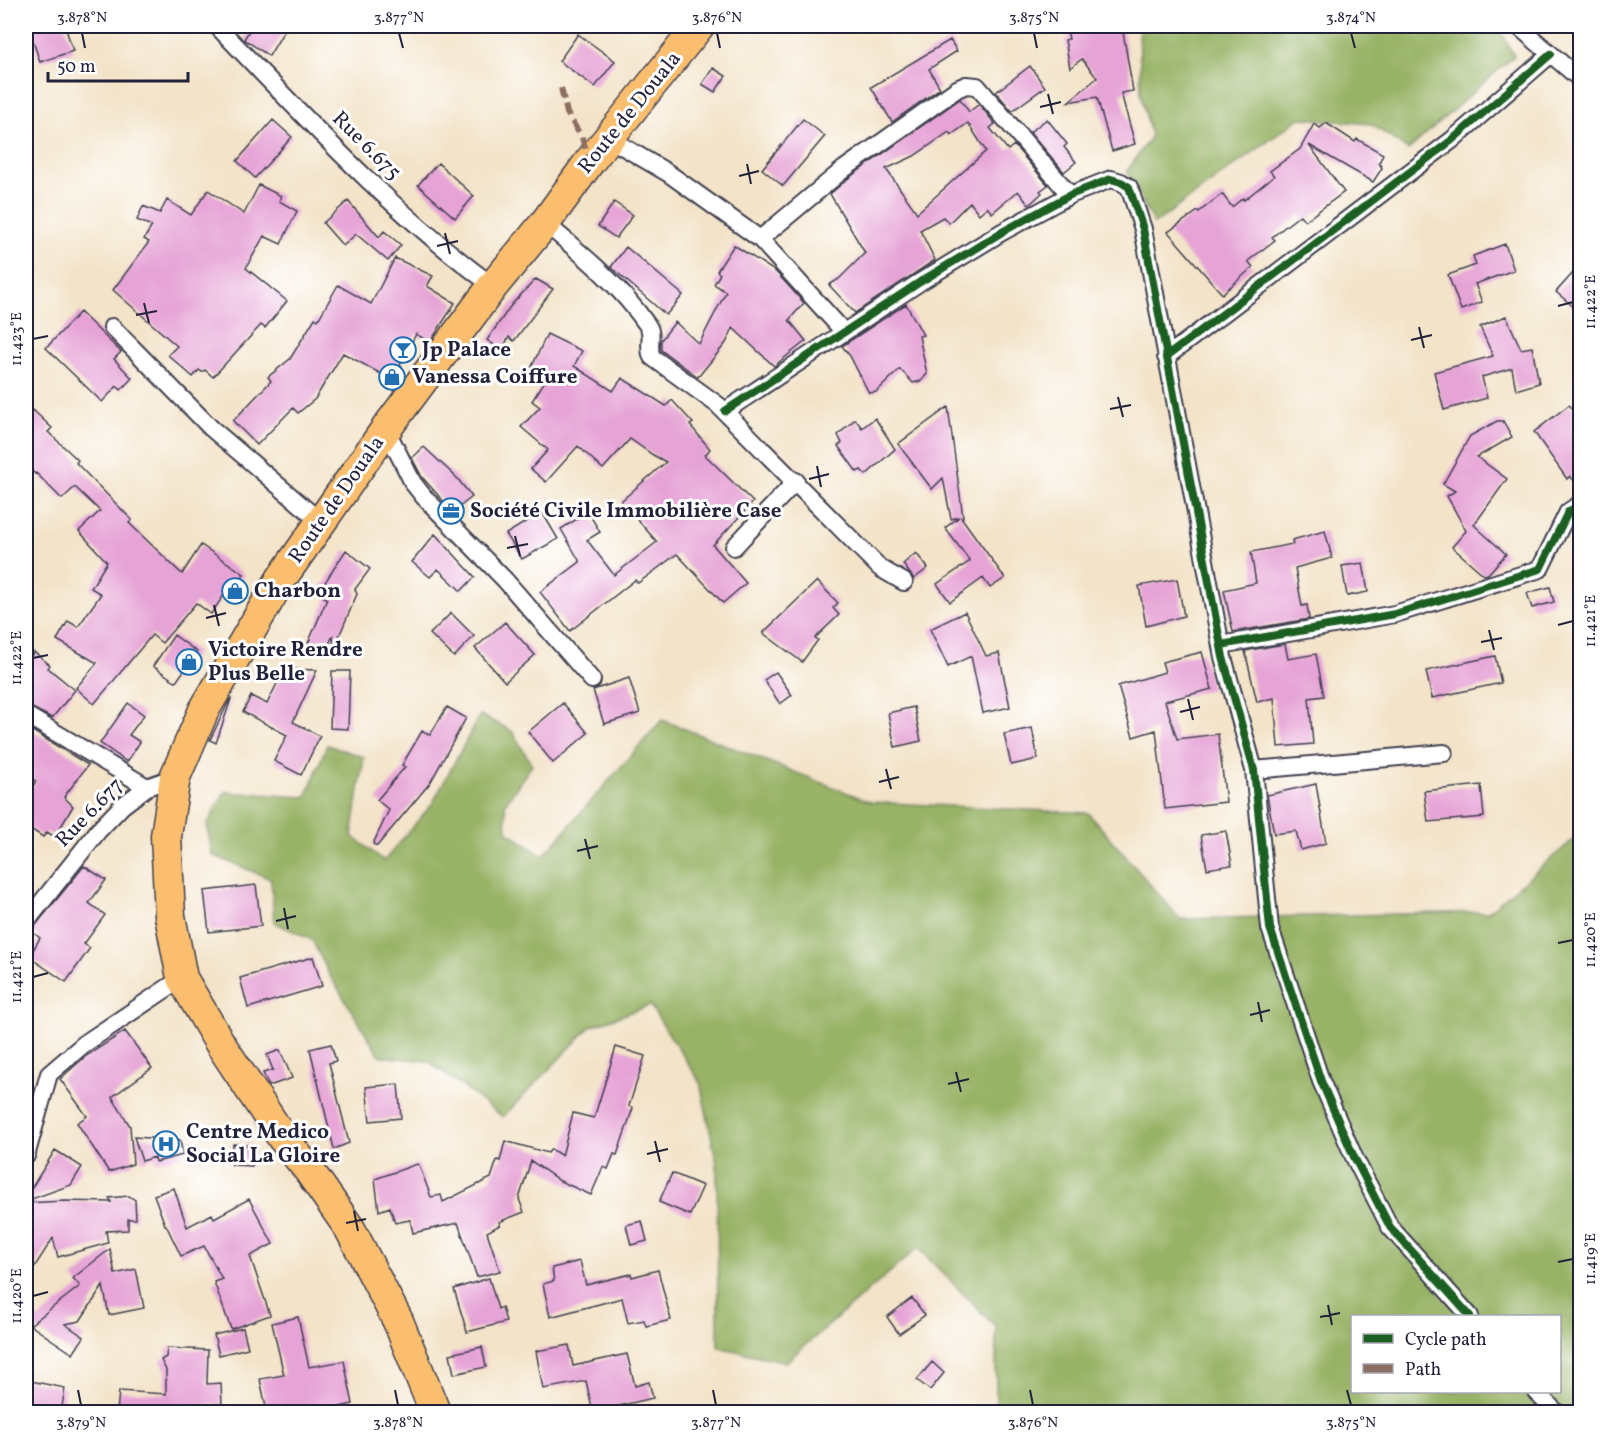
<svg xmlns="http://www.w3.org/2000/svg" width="1606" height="1438" font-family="Vollkorn,serif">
	<rect width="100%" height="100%" fill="#fff"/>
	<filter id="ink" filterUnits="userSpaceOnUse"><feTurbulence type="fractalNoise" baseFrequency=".0167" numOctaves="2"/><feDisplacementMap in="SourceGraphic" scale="12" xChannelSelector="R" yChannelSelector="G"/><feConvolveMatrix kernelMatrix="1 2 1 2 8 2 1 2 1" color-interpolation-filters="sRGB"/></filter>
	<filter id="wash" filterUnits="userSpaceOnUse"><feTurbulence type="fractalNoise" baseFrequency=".008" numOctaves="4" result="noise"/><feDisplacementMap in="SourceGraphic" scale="24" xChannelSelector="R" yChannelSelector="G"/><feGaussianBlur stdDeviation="1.35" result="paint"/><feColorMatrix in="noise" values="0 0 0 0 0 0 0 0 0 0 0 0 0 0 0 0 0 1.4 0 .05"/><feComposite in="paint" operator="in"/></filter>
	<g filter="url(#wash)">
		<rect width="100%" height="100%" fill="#f3e3c8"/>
		<path fill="#98b366" stroke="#5d6a50" stroke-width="1.5" fill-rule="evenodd" d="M1139 26H1498L1514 56 1408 150 1371 124 1300 118 1154 224 1127 171 1151 136 1141 95Z
			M480 715 512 731 532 765 505 804 507 831 543 856 662 720 871 802 1088 813 1180 919 1488 912 1580 834V1412H996V1327L918 1248 786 1362 718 1347 717 1164 700 1082 650 1005 590 1027 503 1117 428 1061 380 1056 330 976 312 940 274 922 271 879 212 855 207 825 225 792 306 797 327 745 364 757 352 836 384 861 432 804ZM1352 1316H1560V1392H1352Z"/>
		<g id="blocks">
			<path fill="#e6a3d6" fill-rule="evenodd" d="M28 26H65L73 51 40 62Z
				M252 26H287L269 56 244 39Z
				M1066 26H1122L1133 91 1121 93 1135 144 1112 151 1097 97 1068 102 1097 78 1082 59 1070 68 1065 40 1069 39Z
				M578 34 615 61 595 87 559 61Z
				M950 40 957 51 929 69 940 88 892 122 871 87Z
				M1030 66 1045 87 1012 111 996 92Z
				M713 68 726 76 715 92 702 84Z
				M960 99 969 112 979 104 995 124 990 128 1008 150 1014 145 1048 185 1040 191 1042 193 1029 205 1018 191 992 213 987 207 979 214 970 202 949 223 943 217 920 230 935 260 855 313 829 285 839 279 865 253 830 194 850 177ZM968 123 986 151 917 213 886 169 914 156 949 132 951 135Z
				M803 119 825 136 783 186 762 169Z
				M1047 119 1067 144 1064 147 1076 162 1064 172 1030 132Z
				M273 120 292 137 255 178 237 161Z
				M1326 123 1355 142 1357 139 1383 154 1379 163 1382 168 1373 182 1309 145 1344 192 1305 221 1300 215 1272 237 1275 240 1248 261 1253 267 1222 294 1168 232 1198 211 1199 212 1222 194 1232 207 1243 198 1244 200 1274 176 1270 171 1300 149 1314 124 1320 128Z
				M438 163 474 196 455 218 418 185Z
				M259 185 281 196 279 201 297 211 281 244 264 236 246 268 287 301 265 328 261 325 213 377 205 370 202 372 199 370 193 377 168 355 177 346 113 290 149 242 144 239 152 226 137 220 143 206 160 213 167 200 191 215 208 190 244 214Z
				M348 201 379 237 384 231 401 245 388 261 356 234 343 246 323 223Z
				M614 202 633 215 616 238 598 226Z
				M1505 244 1514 270 1475 284 1482 302 1461 310 1448 275 1476 265 1473 256Z
				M734 245 776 272 804 303 789 320 806 341 774 366 733 328 726 343 698 377 661 350V340L675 322 699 344 726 292 714 284 720 274 717 271Z
				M626 247 683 295 666 315 611 267Z
				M395 258 433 276 427 286 455 303 434 336 429 342 416 334 400 365 402 366 394 381 343 353 315 399 298 413 293 408 257 445 233 421 271 381 268 377 290 359 315 318 318 320 338 285 371 304Z
				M1581 264V313L1556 292Z
				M536 279 553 289 514 341 509 337 502 350 487 340 512 304Z
				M906 304 923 335 919 336 927 374 921 381 913 383 900 369 876 392 869 393 850 356 842 346Z
				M80 312 121 352 114 359 132 378 121 390 117 386 102 402 46 348Z
				M1506 316 1521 349 1532 347 1539 383 1516 390 1512 368 1482 377 1487 398 1444 410 1434 372 1493 356 1480 327Z
				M547 334 582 351 574 366 613 391 622 378 666 406 672 400 693 423 690 425 710 449 705 455 753 502 713 545 746 583 723 603 677 554 638 583 635 580 570 631 540 592 580 562 561 529 588 512 600 532 587 540 614 575 657 542 621 501 666 462 653 455 630 439 603 469 578 446 546 482 531 469 548 450 521 427 540 407 532 401 545 381 529 373Z
				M1569 405 1581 416V488L1570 476 1567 479 1534 432Z
				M948 407 963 517H961L1005 578 990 588 983 578 950 602 937 584 970 561 945 528 959 517 951 519 943 478 932 489 898 444Z
				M33 410 52 428 48 432 78 460 76 463 132 520 129 523 182 574 201 545 244 574 228 598 224 595 211 614 196 603 162 643 152 635 94 704 76 688 97 663 57 640 68 621 78 627 101 594 91 588 107 562 79 531 100 511 75 487 62 499 36 473 35 474 26 465V419Z
				M875 418 895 449 866 475 861 470 857 472 838 446 842 443 838 435 855 419 862 428Z
				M1497 421H1503L1512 437 1477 457 1507 479 1474 525 1506 554 1488 574 1484 575 1452 547 1466 531 1447 496 1455 491 1443 484 1470 436Z
				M424 447 457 478 472 497 453 512 422 477 412 458Z
				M542 512 558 539 522 559 506 534Z
				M1325 531 1332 558 1295 568 1302 606 1307 605 1309 619 1233 632 1224 590 1256 583 1251 552 1293 544 1292 540Z
				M435 534 475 577 461 591 438 569 430 577 412 562Z
				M346 550 370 569 355 589 357 594 334 648 333 636 327 648 304 653 327 599 318 593Z
				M916 553 928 568 914 579 903 564Z
				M1363 563 1368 592 1347 596 1342 566Z
				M1177 579 1184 616 1146 626 1139 586Z
				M817 581 838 603 833 608 839 615 815 638 818 640 802 662 763 633Z
				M1550 587 1554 602 1532 608 1527 593Z
				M965 612 986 656 999 653 1010 707 983 713 971 656 948 667 930 629Z
				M451 613 474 636 454 657 430 634Z
				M505 622 535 655 505 682 475 648Z
				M174 635 197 652 176 682 153 666Z
				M1285 644 1288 659 1316 654 1324 696 1309 698 1313 744 1278 747 1274 698 1257 702 1245 651Z
				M34 652 50 665 48 668 75 690 52 718 26 705V662Z
				M1202 652 1212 689 1165 701 1177 739 1218 734 1226 802 1165 809 1156 730 1133 737 1118 686 1165 672 1162 662Z
				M1495 656 1501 683 1432 698 1426 671Z
				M284 669 317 670 293 722 320 736 301 775 274 761 287 735 243 712 251 696 267 704Z
				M332 671H350L348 729 330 728Z
				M776 672 792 695 780 704 764 680Z
				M629 678 640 713 604 724 593 690Z
				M230 699H231L216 743 210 740Z
				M128 703 144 715 129 735 140 742 127 762 100 743Z
				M563 703 588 733 553 763 528 732Z
				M447 707 466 718 430 783 377 846 373 844 389 810 377 800 405 767 402 765 422 731 430 735Z
				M914 707 921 741 895 747 888 713Z
				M26 727 88 765 64 797 73 806 55 837 47 832 43 837 26 826V797L36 781 30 778 33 774 26 769Z
				M1032 728 1038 759 1011 765 1004 734Z
				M1316 784 1326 843 1301 850 1296 831 1274 834 1267 795Z
				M1481 785 1484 817 1428 822 1424 791Z
				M1226 831 1232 865 1207 869 1201 835Z
				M84 866 106 880 89 903 105 915 84 944 90 948 66 982 29 957 40 938 31 931Z
				M256 885 261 926 209 932 204 891Z
				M313 957 322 986 248 1008 240 978Z
				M125 1031 152 1068 112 1097 130 1126 133 1164 109 1172 77 1123 87 1116 60 1079 86 1056Z
				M331 1044 336 1061 329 1063 349 1143 334 1149 310 1049Z
				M616 1047 645 1056 629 1106 633 1108 617 1155 614 1154 608 1169 603 1167 591 1195 560 1181 531 1161 519 1199 524 1212 499 1222 500 1225 487 1232 500 1271 477 1277 458 1223 413 1233 410 1220 395 1223 390 1207 379 1211 375 1179 417 1164 419 1165 431 1197 441 1195 443 1202 491 1178 497 1160 500 1161 505 1141 548 1153 551 1149 562 1156 573 1113 594 1118Z
				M280 1050 292 1078 269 1086 263 1073 273 1070 267 1055Z
				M398 1084 401 1118 370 1121 366 1087Z
				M134 1137 180 1140 183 1155 156 1162 155 1157 142 1161Z
				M233 1144 253 1146 252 1166 232 1165Z
				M55 1150 82 1167 71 1185 26 1201V1197Z
				M672 1173 703 1186 690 1215 659 1202Z
				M174 1188 187 1227 212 1214 214 1218 249 1199 273 1244 250 1256 270 1315 231 1329 214 1282 222 1279 204 1246 181 1256 166 1225H165L154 1195Z
				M129 1196 135 1200 136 1219H128V1230L106 1231 108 1243 58 1257 53 1238 26 1280V1203L64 1201 111 1202 109 1198Z
				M642 1221 647 1241 631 1245 626 1225Z
				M110 1249 115 1274 136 1269 144 1308 109 1315 103 1286 80 1321 65 1324 84 1337 73 1354 30 1325 80 1286 73 1278Z
				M580 1261 586 1285 631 1274 632 1277 658 1270 671 1320 646 1326 644 1320 628 1323 622 1298 550 1317 543 1284 554 1281 552 1268Z
				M489 1278 498 1309 502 1307 506 1322 467 1332 454 1289Z
				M912 1298 925 1315 899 1334 887 1317Z
				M298 1317 309 1367 344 1361 353 1404 312 1413 267 1412 260 1379 284 1375 272 1323Z
				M243 1328 248 1348 219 1355 214 1335Z
				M569 1345 573 1366 627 1354 635 1386 649 1382 653 1398 593 1412 586 1381 543 1389 536 1351Z
				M482 1347 486 1367 454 1374 450 1354Z
				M167 1348 208 1350 207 1384 221 1383 222 1404 145 1409V1413H117L119 1391 166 1394V1370L161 1360 166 1357Z
				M932 1362 944 1373 930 1390 917 1380Z
				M26 1380 65 1388 61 1413H26Z"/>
		</g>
	</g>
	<g filter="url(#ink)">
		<use href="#blocks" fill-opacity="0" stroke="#413f50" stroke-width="1.5"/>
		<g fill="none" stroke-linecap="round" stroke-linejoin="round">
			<g stroke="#413f50" stroke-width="20">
				<path id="street" d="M217 26C305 117 390 211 493 286
					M1518 26 1580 79
					M610 139 668 173 760 239 844 332
					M545 223C582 254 620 285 648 326 654 335 647 347 652 357L718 405 880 568 904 582
					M760 239 844 169 957 89 966 85 977 86 1070 195
					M112 327 211 428 321 522
					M1166 357 1452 140 1551 54
					M725 411 920 282 1002 232 1070 195 1111 179 1121 182 1129 187 1143 229 1223 657 1254 770 1270 928 1321 1081 1354 1157 1390 1227 1470 1316
					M386 429 413 483 424 497 505 580 592 680
					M734 547 796 481
					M1221 645 1395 614 1540 569 1568 512 1580 504
					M26 715 147 787
					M1254 770 1444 753
					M26 922 98 831 122 806 147 787 175 777
					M26 1156 49 1074 84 1044 182 978
					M1536 1392 1556 1412"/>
			</g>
			<g stroke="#413f50" stroke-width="33">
				<path id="highway" d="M435 1412 398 1321 350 1229 308 1169 282 1137 221 1045 182 978 170 916 166 836 175 777 204 710 281 579 321 522 386 429 493 286 545 223 590 161 699 26"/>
			</g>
			<use href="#street" stroke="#fff" stroke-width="16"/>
			<use href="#highway" stroke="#fabe6e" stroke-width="30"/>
			<path stroke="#8d6e63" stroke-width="6" stroke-dasharray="12 6" stroke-linecap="butt" d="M561 88 567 113 582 138 590 161"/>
			<g stroke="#fff" stroke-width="11">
				<path id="cycleway" d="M1166 357 1452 140 1551 54
					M725 411 920 282 1002 232 1070 195 1111 179 1121 182 1129 187 1143 229 1223 657 1254 770 1270 928 1321 1081 1354 1157 1390 1227 1470 1316
					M1221 645 1395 614 1540 569 1568 512 1580 504"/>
			</g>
			<use href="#cycleway" stroke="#1b5e20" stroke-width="8"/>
		</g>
	</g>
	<path fill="none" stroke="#22223b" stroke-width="2" d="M82 33 85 48M399 33 403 48M717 33 720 48M1034 33 1037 48M1351 33 1355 48M1048 94 1053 114M1040 107 1061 102M747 164 751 184M739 176 759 171M445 233 450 254M437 246 458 241M144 303 149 323M1558 306 1573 302M136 315 157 311M1419 327 1424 348M33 339 48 336M1411 340 1432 335M1118 397 1123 417M1110 409 1131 405M817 466 821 487M809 479 829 474M515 536 520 556M507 548 528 544M214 605 219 626M206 618 226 613M1558 625 1573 621M1489 630 1494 650M1481 642 1502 638M33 658 48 655M1188 699 1193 720M1180 712 1200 707M886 769 891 789M879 782 899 777M585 839 590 859M577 851 598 846M284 908 288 929M276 921 296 916M1558 943 1573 940M33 977 48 973M1258 1002 1262 1022M1250 1015 1270 1010M956 1072 961 1092M948 1084 969 1079M655 1141 660 1162M647 1154 668 1149M354 1211 358 1231M346 1223 366 1219M1558 1262 1573 1259M33 1296 48 1292M1328 1305 1332 1325M1320 1317 1340 1313M78 1390 81 1405M395 1390 398 1405M713 1390 716 1405M1030 1390 1033 1405M1347 1390 1351 1405"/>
	<defs>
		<g id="bar-ring" transform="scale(1.35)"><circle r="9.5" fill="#fff" stroke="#1f6fb2" stroke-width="1.5"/><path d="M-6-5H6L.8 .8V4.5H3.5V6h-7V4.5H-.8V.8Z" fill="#1f6fb2"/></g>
		<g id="shop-ring" transform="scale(1.35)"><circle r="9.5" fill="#fff" stroke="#1f6fb2" stroke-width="1.5"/><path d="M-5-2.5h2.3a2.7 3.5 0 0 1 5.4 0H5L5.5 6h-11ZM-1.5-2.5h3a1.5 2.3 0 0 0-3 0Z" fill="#1f6fb2"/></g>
		<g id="office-ring" transform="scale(1.35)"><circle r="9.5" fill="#fff" stroke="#1f6fb2" stroke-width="1.5"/><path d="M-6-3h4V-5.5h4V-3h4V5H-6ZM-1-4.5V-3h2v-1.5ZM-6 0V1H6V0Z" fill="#1f6fb2"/></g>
		<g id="hospital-ring" transform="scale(1.35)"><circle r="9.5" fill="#fff" stroke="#1f6fb2" stroke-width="1.5"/><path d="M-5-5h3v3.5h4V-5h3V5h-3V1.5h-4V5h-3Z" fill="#1f6fb2"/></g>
	</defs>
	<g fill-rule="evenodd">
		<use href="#bar-ring" x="403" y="350"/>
		<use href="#shop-ring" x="392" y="377"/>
		<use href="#office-ring" x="451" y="511"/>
		<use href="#shop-ring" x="235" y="591"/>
		<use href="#shop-ring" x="189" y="662"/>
		<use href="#hospital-ring" x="166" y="1144"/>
	</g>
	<g text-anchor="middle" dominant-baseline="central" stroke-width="6" stroke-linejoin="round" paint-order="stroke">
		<g font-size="21" fill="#22223b" stroke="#fff">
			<text transform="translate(630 113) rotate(-51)">Route de Douala</text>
			<text transform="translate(366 146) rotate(45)">Rue 6.675</text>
			<text transform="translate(337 500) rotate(-55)">Route de Douala</text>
			<text transform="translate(90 813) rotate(-46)">Rue 6.677</text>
		</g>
		<g font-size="21" font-weight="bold" fill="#22223b" stroke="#fff" text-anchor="start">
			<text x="422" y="350">Jp Palace</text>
			<text x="412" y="377">Vanessa Coiffure</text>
			<text x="470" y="511">Société Civile Immobilière Case</text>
			<text x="254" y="591">Charbon</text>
			<text x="208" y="650">Victoire Rendre<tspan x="208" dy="24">Plus Belle</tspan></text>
			<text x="186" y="1132">Centre Medico<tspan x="186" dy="24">Social La Gloire</tspan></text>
		</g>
	</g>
	<rect width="1606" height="1438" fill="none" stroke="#fff" stroke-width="66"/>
	<rect x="1351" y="1315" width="210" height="78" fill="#ffffff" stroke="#a7a7b1" stroke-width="1.5"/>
	<rect x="1363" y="1334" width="30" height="9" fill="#1b5e20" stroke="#a7a7b1" stroke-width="1.5"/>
	<text x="1405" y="1345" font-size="18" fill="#22223b">Cycle path</text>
	<rect x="1363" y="1364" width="30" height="9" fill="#8d6e63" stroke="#a7a7b1" stroke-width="1.5"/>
	<text x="1405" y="1375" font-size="18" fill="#22223b">Path</text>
	<path d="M48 72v9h140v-9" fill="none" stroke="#22223b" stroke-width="3"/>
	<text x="57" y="72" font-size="18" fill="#22223b" stroke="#ffffff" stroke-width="4.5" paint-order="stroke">50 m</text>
	<rect x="33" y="33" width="1540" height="1372" fill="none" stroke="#22223b" stroke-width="2"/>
	<g font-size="15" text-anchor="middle" fill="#22223b">
		<text x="82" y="22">3.878°N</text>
		<text x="399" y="22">3.877°N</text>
		<text x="717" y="22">3.876°N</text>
		<text x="1034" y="22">3.875°N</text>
		<text x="1351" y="22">3.874°N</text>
		<text transform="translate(1590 302) rotate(-90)" y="5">11.422°E</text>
		<text transform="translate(16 339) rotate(-90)" y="5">11.423°E</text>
		<text transform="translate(1590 621) rotate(-90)" y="5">11.421°E</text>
		<text transform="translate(16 658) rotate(-90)" y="5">11.422°E</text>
		<text transform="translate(1590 940) rotate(-90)" y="5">11.420°E</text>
		<text transform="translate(16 977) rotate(-90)" y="5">11.421°E</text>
		<text transform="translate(1590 1259) rotate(-90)" y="5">11.419°E</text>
		<text transform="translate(16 1296) rotate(-90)" y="5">11.420°E</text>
		<text x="81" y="1427">3.879°N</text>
		<text x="398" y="1427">3.878°N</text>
		<text x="716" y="1427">3.877°N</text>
		<text x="1033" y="1427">3.876°N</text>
		<text x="1351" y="1427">3.875°N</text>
	</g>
</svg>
